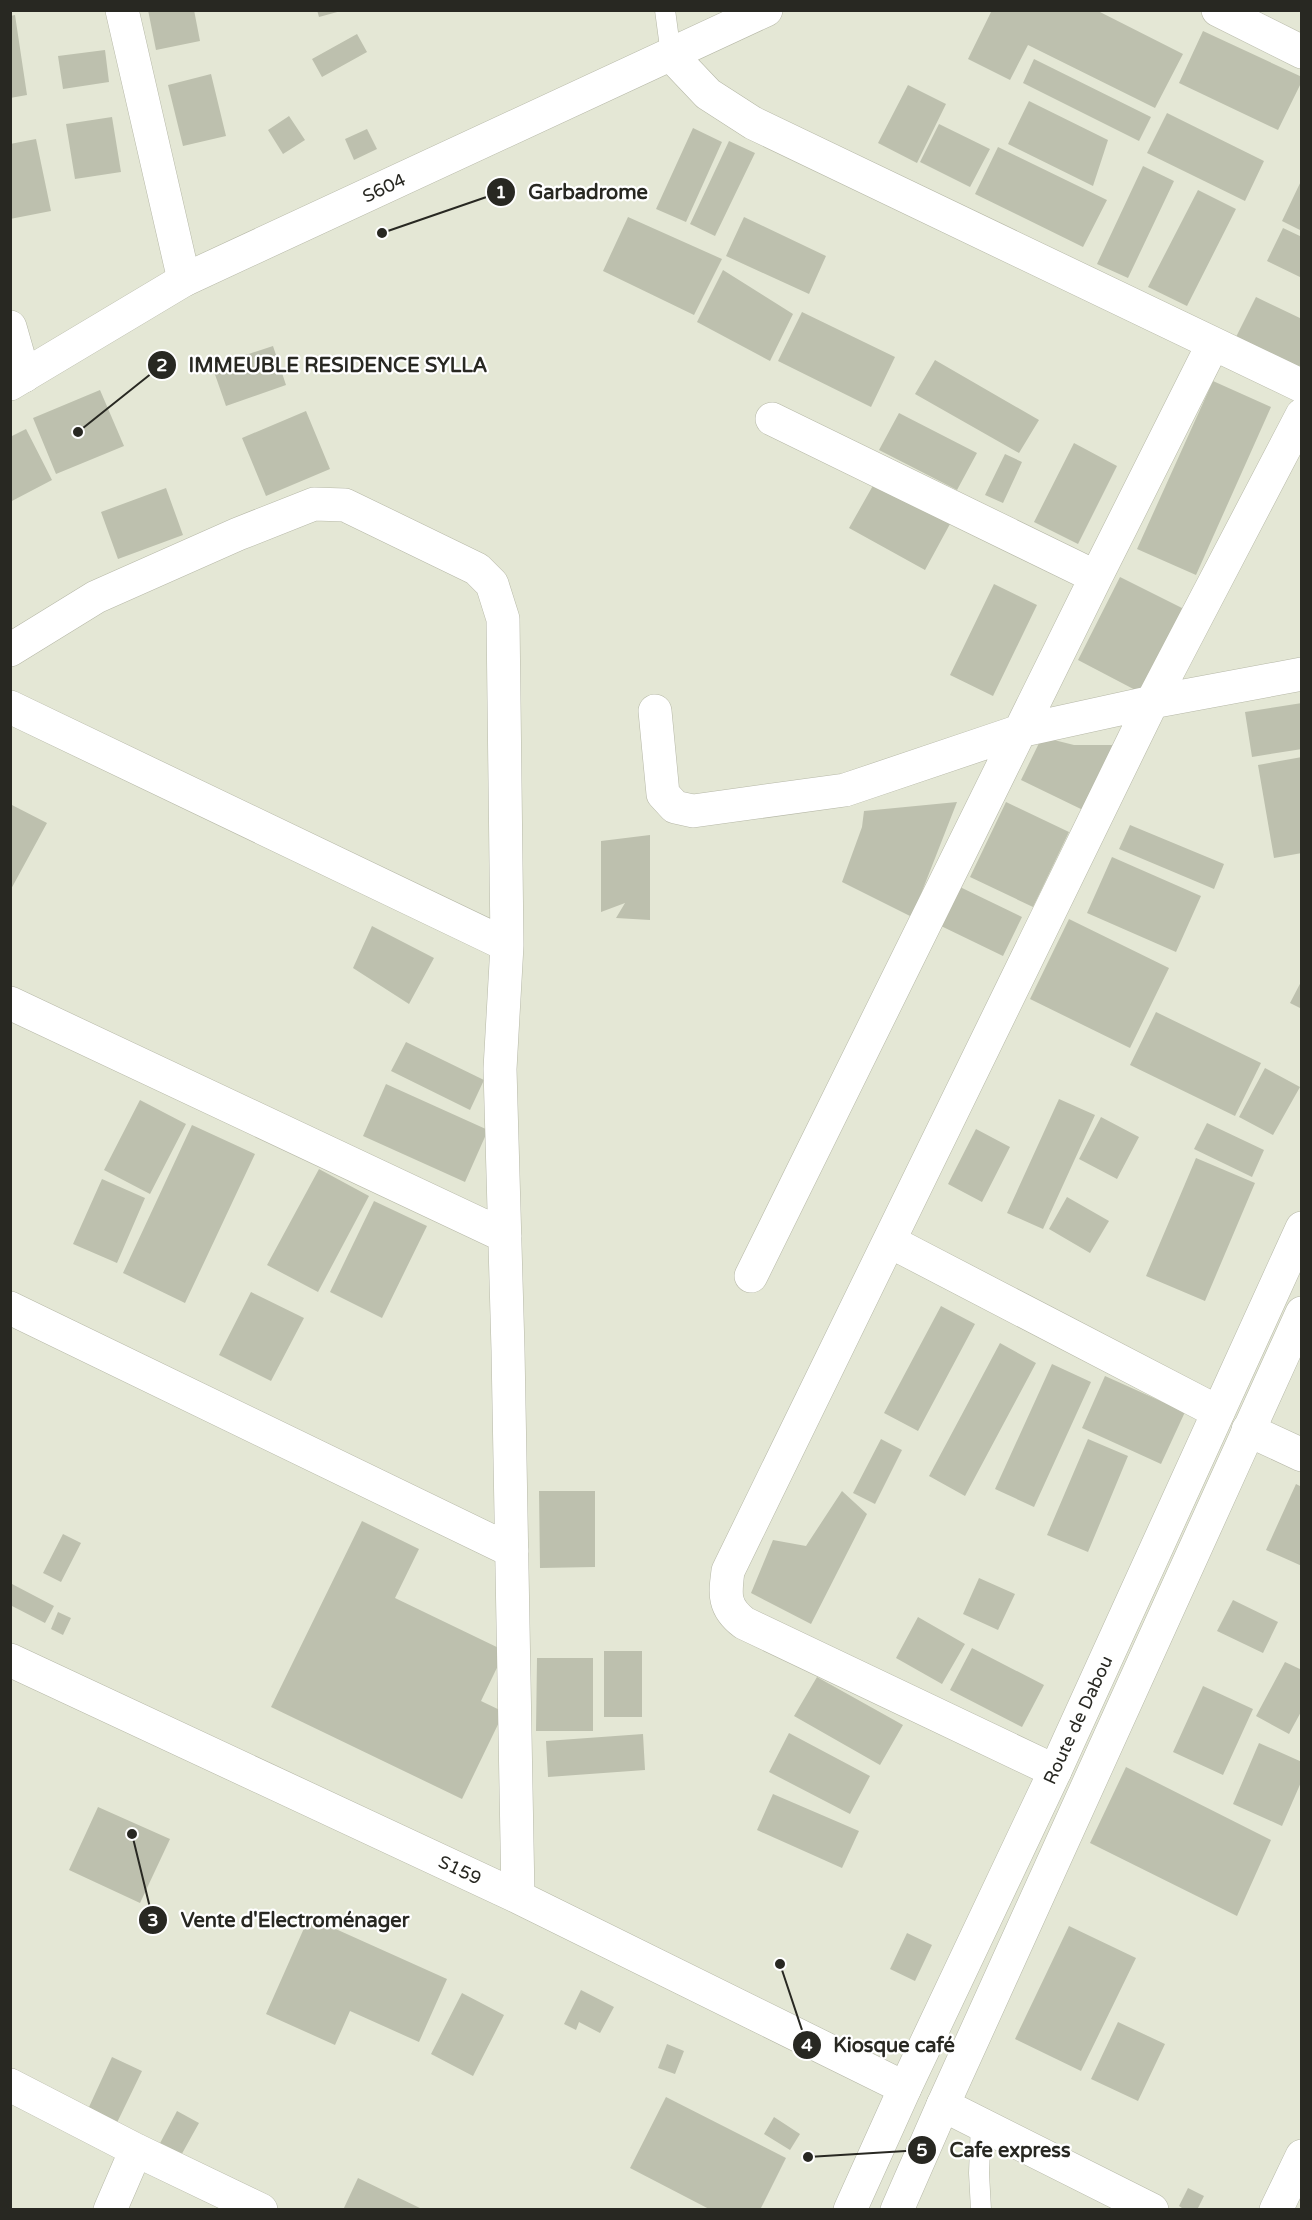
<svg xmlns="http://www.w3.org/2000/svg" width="1312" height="2220" font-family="'Varela Round',sans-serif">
	<rect width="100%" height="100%" fill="#e4e7d5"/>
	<path fill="#bdc0ae" d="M148 10H194L200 41 156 50Z
		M317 10H341V11L319 17Z
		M992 10H1096L1183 54 1155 108 1028 45 1010 80 968 59Z
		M15 15 27 95 10 98V16Z
		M1203 31 1302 77V81L1278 130 1179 83Z
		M357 34 367 52 322 77 312 59Z
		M105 50 109 82 63 89 58 56Z
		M1034 59 1151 117 1139 141 1023 83Z
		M211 74 226 136 183 146 168 85Z
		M908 85 946 104 917 163 878 143Z
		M1029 101 1108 140 1093 186 1008 144Z
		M1167 113 1264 161 1245 201 1147 153Z
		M289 116 305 140 283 154 268 130Z
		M112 117 121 172 75 179 66 124Z
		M939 124 990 149 970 187 920 162Z
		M693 128 722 142 686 222 656 209Z
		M367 129 377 149 354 160 345 139Z
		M36 139 51 211 10 219V144Z
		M729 141 755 153 715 236 690 224Z
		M998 147 1107 200 1083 247 975 194Z
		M1143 166 1174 181 1128 278 1097 264Z
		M1302 179V231L1282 221Z
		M1198 190 1236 209 1187 306 1148 287Z
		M628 217 722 259 694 315 603 271Z
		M744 217 826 256 809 294 726 256Z
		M1283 228 1302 237V278L1267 261Z
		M723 270 793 314 770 361 697 322Z
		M1256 297 1302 319V362L1299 367 1236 337Z
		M802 312 895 357 871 407 778 361Z
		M273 346 286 385 226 406 212 366Z
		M935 360 1039 420 1019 453 915 394Z
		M1213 381 1271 407 1196 575 1137 549Z
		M100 390 124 446 56 474 33 418Z
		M306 411 330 469 266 496 242 438Z
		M899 413 977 453 957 490 879 450Z
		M26 429 52 480 10 502V437Z
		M1074 443 1117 466 1078 544 1034 522Z
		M1005 454 1022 462 1003 503 985 495Z
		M875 482 950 524 925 570 849 528Z
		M166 488 183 535 118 559 101 512Z
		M1120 577 1184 609 1141 693 1078 660Z
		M994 584 1037 605 993 696 950 675Z
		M1302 703V749L1252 757 1245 712Z
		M1042 737 1074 745H1117L1085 811 1021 780Z
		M1302 757V853L1274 858 1258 765Z
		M957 802 912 917 842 882 862 827 864 811Z
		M1006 802 1069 832 1033 907 970 877Z
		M10 804 47 823 10 891Z
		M1130 825 1224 864 1214 889 1119 849Z
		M650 835V920L616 918 625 903 601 912V841Z
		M1112 857 1201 896 1176 952 1087 913Z
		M960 887 1022 917 1003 956 941 926Z
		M1069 919 1169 968 1130 1048 1030 999Z
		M372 926 434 958 409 1004 353 968Z
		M1302 980V1009L1290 1003Z
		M1156 1012 1261 1063 1235 1116 1130 1065Z
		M406 1042 484 1080 470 1110 391 1071Z
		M1265 1068 1300 1087 1273 1135 1239 1117Z
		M386 1084 488 1130 465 1182 363 1136Z
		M1059 1099 1095 1115 1043 1229 1007 1213Z
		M140 1100 186 1124 150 1194 104 1170Z
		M1101 1117 1139 1137 1117 1179 1079 1159Z
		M1207 1123 1264 1150 1252 1177 1194 1149Z
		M192 1125 255 1154 185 1303 123 1273Z
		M976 1129 1010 1147 982 1202 948 1184Z
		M1196 1158 1255 1183 1205 1301 1146 1276Z
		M319 1169 369 1196 318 1292 267 1265Z
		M102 1179 145 1198 117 1263 73 1244Z
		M1067 1197 1109 1221 1090 1253 1049 1229Z
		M374 1201 427 1226 382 1318 330 1292Z
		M251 1292 304 1318 271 1381 219 1355Z
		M941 1306 975 1324 918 1431 884 1413Z
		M1000 1343 1036 1363 965 1496 929 1476Z
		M1052 1364 1091 1382 1034 1507 995 1489Z
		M1105 1376 1185 1412 1161 1464 1082 1428Z
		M881 1439 902 1450 875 1504 853 1493Z
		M1088 1439 1128 1456 1088 1552 1047 1535Z
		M1296 1484 1302 1487V1566L1266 1550Z
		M539 1491H595V1567L540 1568Z
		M842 1491 867 1514 811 1624 751 1593 773 1540 806 1546Z
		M362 1521 419 1549 395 1598 505 1651 481 1701 504 1712 462 1799 271 1707Z
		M63 1534 81 1543 61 1582 43 1573Z
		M979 1578 1015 1594 998 1630 963 1614Z
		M12 1584 54 1606 45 1623 12 1606 10 1610Z
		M1233 1600 1278 1622 1263 1653 1217 1631Z
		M58 1612 71 1618 63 1635 51 1629Z
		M918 1617 965 1644 942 1684 896 1658Z
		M972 1648 1044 1685 1022 1727 950 1690Z
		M604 1651H642V1717H604Z
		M537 1658H593V1731H536Z
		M1285 1662 1302 1670V1710L1289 1734 1256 1716Z
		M817 1677 903 1725 880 1765 794 1716Z
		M1203 1686 1253 1709 1223 1775 1173 1752Z
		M789 1733 870 1776 850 1814 769 1772Z
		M643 1734 645 1770 548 1777 546 1741Z
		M1259 1743 1302 1762V1780L1282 1826 1233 1804Z
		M1126 1767 1271 1840 1237 1916 1090 1843Z
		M773 1794 859 1831 842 1868 757 1830Z
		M98 1807 170 1839 140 1903 69 1870Z
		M309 1917 447 1979 419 2042 350 2011 335 2045 266 2014Z
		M1069 1926 1136 1958 1081 2071 1015 2039Z
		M907 1933 932 1945 915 1981 890 1969Z
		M581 1990 614 2007 600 2033 579 2022 576 2030 564 2024Z
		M462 1993 504 2015 473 2076 431 2054Z
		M1118 2022 1165 2044 1138 2101 1091 2079Z
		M667 2044 684 2051 675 2074 658 2068Z
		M112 2057 142 2071 112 2133 83 2120Z
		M666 2097 786 2158 760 2210H711L630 2168Z
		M177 2111 199 2123 179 2159 158 2147Z
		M774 2117 800 2134 790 2150 764 2134Z
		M358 2178 424 2210H343Z
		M1188 2188 1204 2196 1197 2210H1185L1179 2206Z"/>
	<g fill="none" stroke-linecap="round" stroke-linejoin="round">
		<g stroke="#b6b8a7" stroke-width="21">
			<path id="lane" d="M665 10 671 55
				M981 2210 979 2173 981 2124"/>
		</g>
		<g stroke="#b6b8a7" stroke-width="34">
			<path id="street" d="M122 10 184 280
				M1218 10 1302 52
				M671 55 708 94 753 123 1302 386
				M10 327 24 376
				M772 419 1096 577
				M10 650 96 597 238 534 314 504 345 505 477 569 492 584 503 619 507 945 500 1069 508 1350 518 1897
				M10 707 507 945
				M655 711 663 794 675 807 693 811 845 790 1020 731 1152 702 1302 674
				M10 1003 505 1236
				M889 1241 1218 1412
				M751 1276 1096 577 1213 344
				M10 1308 512 1551
				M1248 1430 1302 1455
				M10 1660 518 1897 905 2088
				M1055 1771 744 1623C723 1607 725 1594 728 1571L1152 702 1302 415
				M10 2085 136 2150 261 2210
				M943 2105 1152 2210
				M110 2210 136 2150
				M1276 2210 1302 2156"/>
		</g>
		<g stroke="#b6b8a7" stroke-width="34">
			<path id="secondary" d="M10 384 184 280 766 10
				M850 2210 905 2088 1055 1771 1302 1228
				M897 2210 943 2105 1302 1313"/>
		</g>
		<use href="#lane" stroke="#fff" stroke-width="20"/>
		<use href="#street" stroke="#fff" stroke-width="33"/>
		<use href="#secondary" stroke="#fff" stroke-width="33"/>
	</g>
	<g text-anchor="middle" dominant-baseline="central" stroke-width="4.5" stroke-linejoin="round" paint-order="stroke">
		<g font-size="18" fill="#282822" stroke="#fff">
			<text transform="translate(384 188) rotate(-25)">S604</text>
			<text transform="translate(1078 1720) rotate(-65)">Route de Dabou</text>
			<text transform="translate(460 1870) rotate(25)">S159</text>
		</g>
	</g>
	<path fill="none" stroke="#282822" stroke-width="2" d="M382 233L501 192M78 432L162 365M132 1834L153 1920M780 1964L807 2045M808 2157L922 2150"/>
	<g fill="#282822" stroke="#fff" stroke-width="2">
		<circle cx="382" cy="233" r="6"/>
		<circle cx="78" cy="432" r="6"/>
		<circle cx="132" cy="1834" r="6"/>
		<circle cx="780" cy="1964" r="6"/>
		<circle cx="808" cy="2157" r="6"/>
		<circle cx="501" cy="192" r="15"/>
		<circle cx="162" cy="365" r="15"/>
		<circle cx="153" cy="1920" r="15"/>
		<circle cx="807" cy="2045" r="15"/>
		<circle cx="922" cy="2150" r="15"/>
	</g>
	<g font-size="18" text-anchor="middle" font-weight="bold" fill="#fff">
		<text x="501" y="198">1</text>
		<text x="162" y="371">2</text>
		<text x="153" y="1926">3</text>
		<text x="807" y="2051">4</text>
		<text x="922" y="2156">5</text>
	</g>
	<g font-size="20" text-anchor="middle" font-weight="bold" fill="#282822" stroke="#fff" stroke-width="4.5" stroke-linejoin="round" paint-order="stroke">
		<text x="588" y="199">Garbadrome</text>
		<text x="338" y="372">IMMEUBLE RESIDENCE SYLLA</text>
		<text x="295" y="1927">Vente d'Electroménager</text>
		<text x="894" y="2052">Kiosque café</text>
		<text x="1010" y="2157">Cafe express</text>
	</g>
	<rect width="1312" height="2220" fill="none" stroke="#282822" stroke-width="24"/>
</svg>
